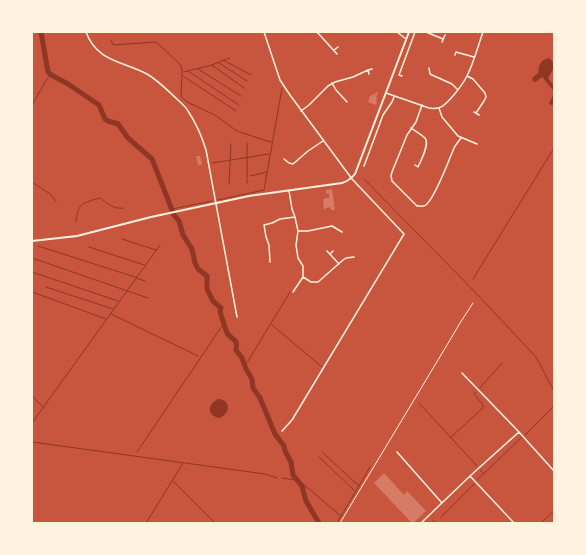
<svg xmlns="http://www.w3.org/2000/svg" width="586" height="555" font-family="Ubuntu,sans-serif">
	<rect width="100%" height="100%" fill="#c8553d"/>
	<path fill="#8f3625" d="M549 58 552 61 554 64 553 67V69L548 78 554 86V105H551L549 103 553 96V90L542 77 537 81 534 82 532 80 533 77 538 73C539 71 538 69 539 67 540 62 544 59 549 58Z
		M218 399C232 400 230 414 219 418 206 415 208 404 218 399Z"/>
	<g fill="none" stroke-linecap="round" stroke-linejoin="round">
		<path stroke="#8f3625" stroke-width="1" d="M111 40 113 45 156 42 181 65 182 72 181 97 189 103 215 115 237 131 267 141 272 142
			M223 60 251 75
			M219 63 247 81
			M212 65 244 88
			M198 69 241 96
			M188 71 239 105
			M183 72 209 66 230 58
			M183 76 236 111
			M32 105 50 74
			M212 163 269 154
			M250 176 267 172
			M364 179 475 292 521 341 536 357 554 391
			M32 182 50 194 56 201
			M247 183V143
			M229 184 231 144
			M218 200 264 190 282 88
			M172 209 212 201
			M76 222C78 202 83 203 100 198 107 203 114 210 124 208
			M122 239 156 250
			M38 246 135 277
			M89 247 144 265
			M32 258 148 298
			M32 272 118 301
			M136 278 145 281
			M473 279 554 148
			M46 287 113 309
			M32 292 106 319
			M111 314 198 356
			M272 325 322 367
			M245 366 290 292
			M480 388 502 363
			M32 396 43 407
			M419 403 477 466
			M32 423 160 245
			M525 435 553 407
			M451 437 483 408V405L474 394 476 392
			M32 442 265 474 277 478
			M137 452 224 323
			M323 453 359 486
			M319 457 356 492
			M480 470 484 474
			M282 478 295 480
			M477 480 521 438
			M173 481 215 523
			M302 483 341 516
			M441 517 474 484
			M433 520 435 523
			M146 523 183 463
			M337 523 370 467
			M541 523 554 511"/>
		<path stroke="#8f3625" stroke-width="5" d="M41 32 48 72 53 76 68 84 99 105 105 119 108 121 118 124 128 138 152 159 174 215 179 221 183 235 192 249 195 263 198 269 207 276V289L213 301 221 308 220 312 227 333C233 342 238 337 236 350L242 358 246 369 252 379 253 388 260 398 275 434 284 446 285 451 291 462 293 475 302 486 306 501 319 523"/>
	</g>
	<path fill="#d67c66" d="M376 92 378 93 376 97 377 98 376 101H377L376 105 368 102 370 96H371L372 94 374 95Z
		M196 156H200L202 165H198Z
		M332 189 335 210H331L330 207 326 208V209H324L323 199H325V198H329V193L326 194V190Z
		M384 473 404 495 407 491 426 511 413 523H412L374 483Z"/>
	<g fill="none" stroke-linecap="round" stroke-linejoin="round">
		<path stroke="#fff3e0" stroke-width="1" d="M340 523 447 345 460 323 473 303"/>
		<path stroke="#fff3e0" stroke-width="1.5" d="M86 32C97 62 123 61 147 74 159 81 168 91 178 100 181 103 186 107 188 111 196 123 202 137 206 150L237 317
			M264 32 280 80 290 95 352 179 404 234 292 420 282 431
			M317 32 337 54
			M397 32 406 39
			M426 32 443 39
			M442 42 445 35
			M334 50 338 47
			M455 55 456 52 474 57
			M429 68 430 74 432 75 452 84 458 90
			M369 74 368 70 372 69
			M402 76 399 75 415 32
			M467 76 473 79 485 93 486 97 484 101 476 113
			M332 83 336 90 347 102
			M386 93 429 108C441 110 445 105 453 96 458 90 463 84 467 76 474 62 478 46 483 32
			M422 105 416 122 407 135 392 172 391 176 392 181 417 206C420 206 424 207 426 205 435 198 449 160 454 148 456 144 459 141 461 138
			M439 108 442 117 458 136 477 144
			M301 111 309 105 328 86 335 82 353 77 368 70
			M474 112 479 115
			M411 128C415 131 421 134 425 138 430 144 421 160 418 167L415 165
			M284 159 289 163 293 164 308 151 323 141
			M364 166 383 115 392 102 394 97
			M289 191 292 209 295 217 298 231 296 245 298 258 303 266V277L293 292
			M298 231H308L332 226 342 232
			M327 251 339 264
			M330 254 333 251
			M270 262 269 245 266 237 264 225 272 223 280 219 295 217
			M303 277 311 282H318L343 260 346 258 354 257
			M462 373 519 432 554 471
			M397 452 442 503
			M470 476 514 523
			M421 523 470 476 519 432"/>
		<path stroke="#fff3e0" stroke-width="2" d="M32 241 77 236 151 217 249 196 342 183C348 181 351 179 355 174L409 32"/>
	</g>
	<rect width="586" height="555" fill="none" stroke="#fff3e0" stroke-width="66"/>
</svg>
